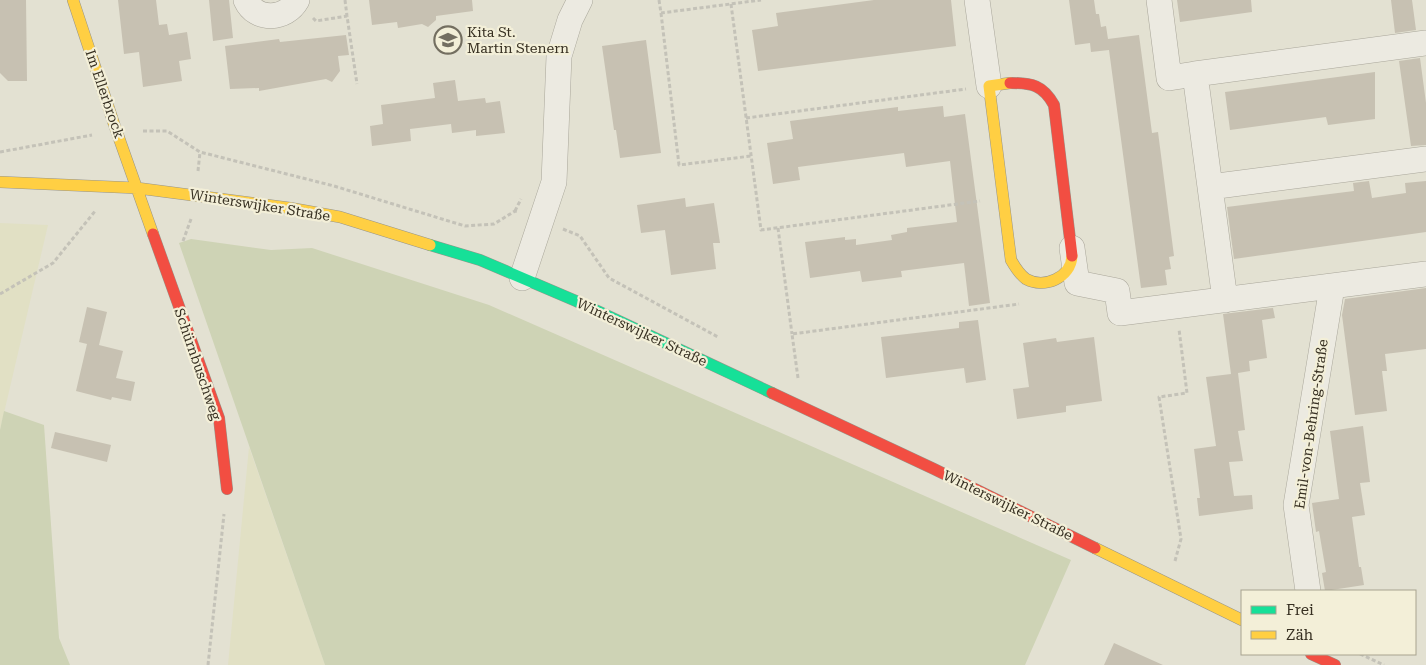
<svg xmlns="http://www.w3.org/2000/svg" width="1426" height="665" font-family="'Roboto Serif',serif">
	<rect width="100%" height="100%" fill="#e3e1d2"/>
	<path fill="#e1e0c4" d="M0 223 48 225 0 430Z
		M249 447 325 665H228Z"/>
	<path fill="#ced3b5" d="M191 239 271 250 312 248 489 305 1071 560 1025 665H325L179 243Z
		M4 411 44 425 59 638 70 665H0V430Z"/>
	<path fill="#c7c1b2" d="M0 0H26L27 81H8L0 73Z
		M118 0H156L159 25 167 24 169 35 187 32 191 59 179 61 182 81 143 87 139 52 124 54Z
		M209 0H229L233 38 213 41Z
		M369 0H472L473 11 436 16V20L428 27 422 24 398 28 397 22 372 25Z
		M874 0H951L956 46 758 71 752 30 778 26 776 13Z
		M1069 0H1094L1096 14H1099L1101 27 1106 26 1108 39 1139 35 1152 133 1158 132 1174 256 1169 257 1171 269 1165 270 1167 285 1141 288 1109 50 1091 52 1090 43 1075 45Z
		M1177 0H1251L1252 12 1180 22Z
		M1391 0H1412L1416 30 1395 33Z
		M346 35 349 55 338 56 340 71 332 82 326 79 259 91V88L230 89 225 46 279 39 280 42Z
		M646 40 661 153 620 158 616 130H614L602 46Z
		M1420 58 1426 103V145L1411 146 1399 61Z
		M1375 72V119L1328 125 1326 117 1230 130 1225 92Z
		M455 80 458 101 485 98 486 103 500 101 505 133 476 136V130L452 133 451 124 410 129 411 141 372 146 370 126 383 124 381 105 435 98 433 83Z
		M943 106 944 117 965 114 990 303 969 306 964 263 901 271 902 277 862 282 860 271 810 278 805 242 845 237V240L856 239V245L892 240 891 235 907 232V228L957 222 950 161 906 167 904 153 798 167 800 180 773 184 767 143 793 139 790 121 898 107V111Z
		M1369 181 1372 198 1406 193 1405 183 1426 181V232L1234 259 1227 207 1354 191 1353 183Z
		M685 198 686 207 714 203 720 243H713L716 269 671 275 665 230 641 233 637 205Z
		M1426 288V349L1385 354 1387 371H1382L1387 411 1355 415 1342 315 1345 299Z
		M87 307 107 312 99 345 123 351 116 378 135 382 131 401 112 397 111 400 76 391 87 344 79 342Z
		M1273 308 1275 318 1262 320 1267 358 1249 361 1250 371 1238 373 1245 430 1238 431 1243 461 1229 462 1234 496 1252 495 1253 509 1199 516 1197 498H1200L1194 449 1216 446 1206 377 1231 374 1223 314Z
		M978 320 986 380 966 383 964 368 886 378 881 337 959 328V322Z
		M1094 337 1102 401 1066 406V412L1017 419 1013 389 1029 387 1023 343 1056 338 1057 342Z
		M1363 426 1370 482 1360 483 1365 515 1352 517 1359 567H1361L1364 585 1325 591 1322 573 1326 572 1319 531 1316 532 1312 503 1339 499 1330 431Z
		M55 432 111 445 107 462 51 448Z
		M1114 643 1163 665H1104Z"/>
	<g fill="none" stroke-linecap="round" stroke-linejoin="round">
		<g stroke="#a9a69a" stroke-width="26">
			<path id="street" d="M246 0C256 22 286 20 297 0
				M977 0 989 86
				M1159 0 1169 78 1195 74 1225 300
				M1195 74 1426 43
				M1210 187 1426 159
				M1072 248 1077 283 1117 291 1120 313 1426 274
				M522 278 554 182 559 56 570 20 580 0
				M1308 591 1296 505 1332 287"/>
		</g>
		<g stroke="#98958a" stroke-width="12">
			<path id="fast" d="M430 245 480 260 576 301 772 393"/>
		</g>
		<g stroke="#98958a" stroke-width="12">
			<path id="slow" d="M73 0 114 124 153 234
				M1010 83 989 86 1011 260C1015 267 1019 274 1026 279 1044 289 1071 278 1072 256
				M0 182 137 188 290 208 340 217 430 245
				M1095 548 1242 620"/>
		</g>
		<g stroke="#98958a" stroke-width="12">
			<path id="jam" d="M1010 83C1032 83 1043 85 1054 105L1072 256
				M153 234 219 418 227 489
				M772 393 934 469 1095 548
				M1311 654 1335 665"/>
		</g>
		<path stroke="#c4c2b8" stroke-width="3" stroke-dasharray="4 2.5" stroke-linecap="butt" d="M345 0 347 16
			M659 0 661 13 761 0
			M731 4 761 230 980 201
			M661 13 679 165 751 156
			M313 18 316 21 347 16 357 84
			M746 118 966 89
			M143 131H167L200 152 334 186 465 226 494 224 515 211 519 212
			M0 152 92 135
			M198 171 200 152
			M515 211 521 199
			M778 228 792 334
			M563 229 580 236 609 278 718 337
			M183 241 191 219
			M0 294 53 263 96 210
			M798 378 792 334 1019 304
			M1175 561 1181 539 1159 397 1187 393 1179 329
			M1360 654 1384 665
			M208 665 224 514"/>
		<use href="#street" stroke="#eceae1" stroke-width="25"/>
		<use href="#fast" stroke="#16e098" stroke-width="11"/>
		<use href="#slow" stroke="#ffcf43" stroke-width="11"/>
		<use href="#jam" stroke="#f24e42" stroke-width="11"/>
	</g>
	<defs>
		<g id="school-ring" transform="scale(1.4375)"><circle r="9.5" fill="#f3efd8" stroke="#736e60" stroke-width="1.5"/><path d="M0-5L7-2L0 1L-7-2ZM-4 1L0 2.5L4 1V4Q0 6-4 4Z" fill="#736e60"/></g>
	</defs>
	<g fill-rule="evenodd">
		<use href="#school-ring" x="448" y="40"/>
	</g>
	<g text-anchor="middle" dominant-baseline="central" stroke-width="4.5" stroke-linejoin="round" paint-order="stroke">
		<g font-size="14" fill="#373022" stroke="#f3efd8" text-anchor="start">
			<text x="467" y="32">Kita St.<tspan x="467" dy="16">Martin Stenern</tspan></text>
		</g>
		<g font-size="14" fill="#373022" stroke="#f3efd8">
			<text transform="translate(105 94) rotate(71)">Im Ellerbrock</text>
			<text transform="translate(260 205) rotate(9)">Winterswijker Straße</text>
			<text transform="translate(642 332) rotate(25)">Winterswijker Straße</text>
			<text transform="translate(198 364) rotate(71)">Schürnbuschweg</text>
			<text transform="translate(1311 424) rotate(-82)">Emil-von-Behring-Straße</text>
			<text transform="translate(1008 505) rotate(26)">Winterswijker Straße</text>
		</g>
	</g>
	<rect x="1241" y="590" width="175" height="65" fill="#f3efd8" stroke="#a8a38f"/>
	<rect x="1251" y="606" width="25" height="8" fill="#16e098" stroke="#a8a38f"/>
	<text x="1286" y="615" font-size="15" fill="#373022">Frei</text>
	<rect x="1251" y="631" width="25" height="8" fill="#ffcf43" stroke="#a8a38f"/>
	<text x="1286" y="640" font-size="15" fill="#373022">Zäh</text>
</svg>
